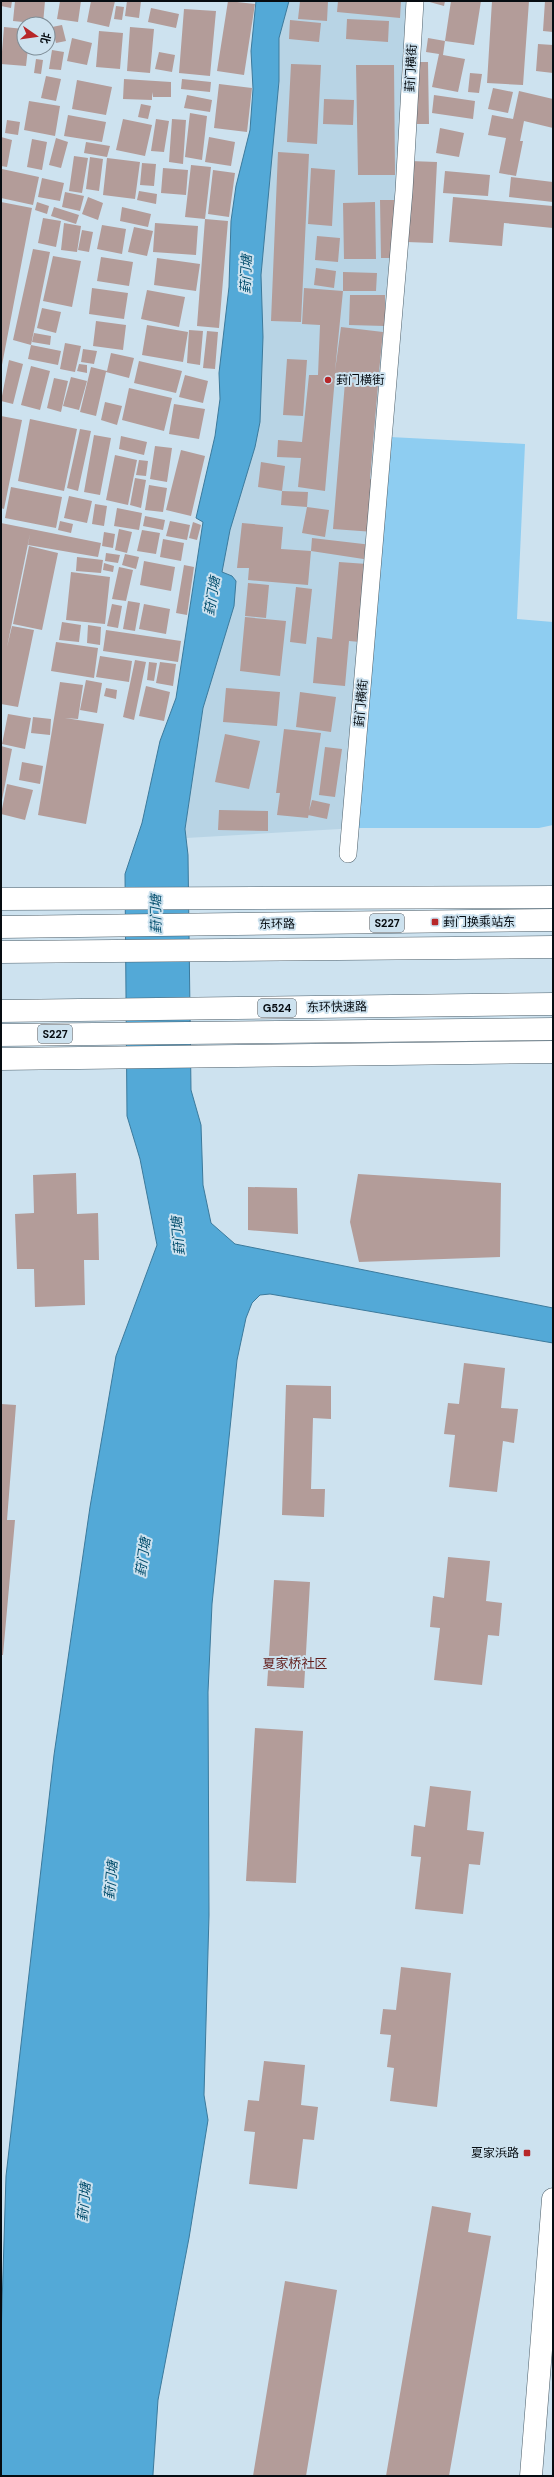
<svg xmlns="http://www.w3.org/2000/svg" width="554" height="2477" font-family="'DM Sans','Noto Sans SC',sans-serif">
	<rect width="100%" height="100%" fill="#cde2ef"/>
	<path fill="#b8d4e5" d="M289 1H419L357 828 186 838 185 829 203 708 234 606 232 576 221 572 230 530 255 447 261 275 279 81V38Z"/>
	<path fill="#8ecdf1" d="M390 437 525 444 517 619 553 622V825L539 828H357Z"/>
	<path fill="#53a9d7" stroke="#3c7a9c" d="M256 1H289L279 38V81L261 275 263 337 260 422 255 447 230 530 222 572 232 576 236 581 234 606 203 708 185 829 188 855 191 1090 201 1125 203 1185 211 1223 235 1244 553 1308V1343L270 1294 260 1295 252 1303 246 1318 237 1360 212 1604 208 1692 209 1915 204 2095 208 2120 189 2238 158 2400 153 2474V2476H1V2338L6 2176 54 1755 90 1507 116 1356 157 1245 140 1159 127 1116 125 874 142 823 160 741 176 698 203 522 196 518 215 436 220 399 219 373 229 287 231 221 236 186 250 130 253 89 251 51Z"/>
	<path fill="#b39c99" d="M1 1H12L11 8 1 6Z
		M15 1H45L43 24 13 21Z
		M60 1H81L78 22 57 19Z
		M91 1H115L109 27 87 22Z
		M127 1H141L139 18 125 16Z
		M228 1 255 4 244 75 217 71Z
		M300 1H328L327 21 298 19Z
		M338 1H401L400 18 337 12Z
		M426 1H445L444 6Z
		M451 1H481L474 45 445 41 443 55 465 59 458 92 432 87 439 54 426 52 428 38 445 41Z
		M492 1H529L523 85 487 83Z
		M545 1H553V32L543 31Z
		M116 6 124 7 122 20 114 19Z
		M151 8 179 14 176 28 148 22Z
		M184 9 216 11 210 76 179 73Z
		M347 19 389 21 388 42 346 39Z
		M290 20 321 23 319 42 289 39Z
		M62 25 66 41 56 43 52 27Z
		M4 27 24 29V48H28L26 66 1 64Z
		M130 27 154 29 150 73 127 71Z
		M99 31 123 33 120 69 96 67Z
		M72 38 92 43 87 65 67 61Z
		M538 44 553 45V73L536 71Z
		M52 50 64 52 61 70 49 69Z
		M159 52 175 55 172 72 155 69Z
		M36 59 43 60 41 74 34 73Z
		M413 62H428L429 124H414Z
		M291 64 321 65 317 144 287 142Z
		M356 65H394L395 175H358Z
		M470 73 482 74 479 93 468 92Z
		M46 76 61 79 56 101 41 98Z
		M124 79 171 82V97H153L152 92V100L123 99Z
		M182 79 211 82 210 92 181 89Z
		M77 80 112 87 106 115 72 109Z
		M219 84 252 88 247 132 214 128Z
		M493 88 513 92 508 113 488 109Z
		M519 91 553 99V128L524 121 520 141H523L516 176 499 173 506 138 488 135 492 115 513 119Z
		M187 95 212 100 210 112 184 108Z
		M434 95 475 101 473 119 432 113Z
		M324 99 354 100 353 125 323 124Z
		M29 101 60 106 55 136 24 130Z
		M141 104 151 106 148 119 138 117Z
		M190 113 207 116 202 160 185 157Z
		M68 115 106 122 102 142 64 136Z
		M123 119 152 125 145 156 116 150Z
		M156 119 169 121 164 152 151 151Z
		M172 119 186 120 183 164 169 162Z
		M7 120 20 122 18 135 5 133Z
		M440 128 464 133 459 157 436 153Z
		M1 137 12 140 7 167 1 166Z
		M209 137 235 142 231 166 205 162Z
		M56 138 68 142 61 168 49 165Z
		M32 139 47 142 42 170 27 167Z
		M86 142 110 146 107 157 84 153Z
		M278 152 309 154 301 322 271 321Z
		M74 156 88 158 82 193 69 191Z
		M90 157 103 159 99 191 86 189Z
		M107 158 140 162 135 199 103 195Z
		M410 161 437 162 433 243 407 242Z
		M142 163 156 164 154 186 140 185Z
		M191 165 211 167 205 219 185 217Z
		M163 168 188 170 186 195 161 193Z
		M311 168 335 170 332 226 308 224Z
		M2 169 39 177 33 205 1 198Z
		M213 170 235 173 229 217 208 214Z
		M445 171 490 175 488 196 443 193Z
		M511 177 553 182V202L509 197Z
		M42 178 64 183 60 201 38 197Z
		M139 191 157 194 156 204 137 200Z
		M65 192 84 196 80 211 62 207Z
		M88 197 103 203 98 220 82 214Z
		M453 197 553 206V228L504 223 502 246 449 242Z
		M380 200H395L396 258H381Z
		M1 202 32 208 2 365H1Z
		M37 202 49 206 47 214 35 210Z
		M375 202 376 259H344L343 203Z
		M54 207 79 215 76 224 51 216Z
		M122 207 151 214 148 227 120 221Z
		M43 218 61 221 56 247 38 243Z
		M205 219 228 221 219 328 197 326Z
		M64 223 81 226 77 252 61 250Z
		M155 223 198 226 196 255 153 252Z
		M102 225 126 229 122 254 97 249Z
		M134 227 153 231 147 256 128 252Z
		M82 230 93 232 89 252 78 250Z
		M317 236 340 238 338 262 315 260Z
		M33 249 50 252 31 345 13 340Z
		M53 256 81 261 72 307 43 301Z
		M101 257 133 262 129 286 97 281Z
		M157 258 200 264 196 291 154 285Z
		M316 268 336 271 334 288 314 285Z
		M343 272 377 273 376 291H343L335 371 341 327 383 332 378 382 335 377 325 491 298 487 301 458 277 457 278 440 302 442 309 375H318L320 325 302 324 304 288 343 291Z
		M92 288 128 293 124 319 89 314Z
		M147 290 185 297 179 327 141 319Z
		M350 295H385V326L349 325Z
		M42 308 61 312 56 333 37 328Z
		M96 321 126 325 123 350 93 346Z
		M147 325 188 332 183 362 142 355Z
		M189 330 203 331 200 365 187 363Z
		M207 331 218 332 215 369 203 368Z
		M34 333 51 336 50 345 32 342Z
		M65 343 81 346 75 372 60 369Z
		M31 345 61 351 58 365 28 359Z
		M83 349 97 351 94 364 81 362Z
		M111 353 134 358 129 378 106 372 96 416 80 412 91 367 107 371Z
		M287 359 307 360 303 416 283 415Z
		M9 360 23 364 13 404 1 401Z
		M139 361 182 371 176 393 134 383Z
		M79 364 87 365V373L77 371Z
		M31 366 50 371 40 410 21 405Z
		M185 375 208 381 203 403 179 397Z
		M71 377 87 381 79 410 63 406Z
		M54 378 68 381 61 412 47 408Z
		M345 382 378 385 370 479 378 480 374 532 333 529Z
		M129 388 172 398 164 431 122 420Z
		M105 402 122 406 117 425 101 420Z
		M174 404 205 409 199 439 169 434Z
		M1 416 22 420 4 509 1 508Z
		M30 419 77 429 64 491 18 481Z
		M80 429 91 431 78 491 67 488Z
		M94 435 111 438 100 495 84 492Z
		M121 436 147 442 144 455 119 449Z
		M155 446 172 448 167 482 150 479Z
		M181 450 205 456 191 516 166 510Z
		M115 455 137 460 128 505 106 500Z
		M139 460 148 461 146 476 136 475Z
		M261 462 285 466 282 491 258 487Z
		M135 478 146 480 141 508 130 505Z
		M149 485 167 488 163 512 145 510Z
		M11 487 62 497 56 528 5 518Z
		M282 491 308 492 307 507 281 505Z
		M69 496 92 501 87 523 64 518Z
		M95 504 107 506 104 526 92 524Z
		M307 507 329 510 325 537 302 533Z
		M117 508 142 513 139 530 114 526Z
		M145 516 165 520 163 530 143 526Z
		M60 521 73 524 71 533 58 530Z
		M170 521 190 525 187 540 166 536Z
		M193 522 201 525 197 540 189 538Z
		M1 523 101 543 98 557 28 545 30 534 7 647 12 626 34 630 18 707 1 704Z
		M242 523 283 527 281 549 311 551 308 585 248 580 249 568H237Z
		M119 529 132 532 127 553 115 550Z
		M142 530 160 533 156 554 137 551Z
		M104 532 115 534 113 548 102 546Z
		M312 538 372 545 370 560 311 551Z
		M163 539 184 543 181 561 160 557Z
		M29 546 58 553 42 630 13 624Z
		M106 553 120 555 118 563 105 561Z
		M125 554 139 557 136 569 122 565Z
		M77 557 103 560 101 573 76 571Z
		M144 561 175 567 171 591 140 585Z
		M339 562 367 564 360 642 349 641 345 686 313 683 317 637 332 639Z
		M104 563 114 566 113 572 103 570Z
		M184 565 194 567 187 615 176 613Z
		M119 567 133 570 126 601 112 599Z
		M71 572 110 577 105 624 66 620Z
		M248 583 269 585 266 618 245 616Z
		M296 587 312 589 306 644 290 642Z
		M128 601 140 603 135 631 123 629Z
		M112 604 122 606 118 628 107 626Z
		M144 604 170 609 166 634 139 629Z
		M245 617 286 621 280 676 240 671Z
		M62 622 81 625 79 642 59 640Z
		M88 625 101 627 100 645 87 643Z
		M106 630 181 641 178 662 103 651Z
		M56 642 98 648 94 678 51 671Z
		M100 656 132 661 129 682 96 677Z
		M135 660 146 662 134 720 123 717Z
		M149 662 157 663 154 681 147 680Z
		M160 662 176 664 173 686 156 683Z
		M86 680 102 683 97 713 80 710Z
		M60 682 83 685 78 719 65 718 104 724 86 824 38 815Z
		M146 686 170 692 164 721 139 716Z
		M106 688 117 690 116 699 104 696Z
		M226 688 280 692 277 726 223 722Z
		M300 692 336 697 331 732 296 727Z
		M8 714 31 718 25 749 2 744Z
		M33 717 51 719 50 735 31 733Z
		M284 729 321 733 308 818 277 815 280 793H276Z
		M225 734 260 741 249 789 215 782Z
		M1 746 12 749 2 800H1Z
		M325 747 342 749 335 797 319 795Z
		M22 762 43 766 40 784 19 780Z
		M7 784 33 790 25 820 1 814Z
		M312 800 330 804 327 819 308 815Z
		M219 810 268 811V831L218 830Z
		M76 1173 77 1214 98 1213 99 1260H84L85 1305 35 1307 34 1269H17L15 1214 34 1213 33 1175Z
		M358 1174 501 1183 500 1257 359 1262 350 1222Z
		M248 1187 297 1188 298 1234 248 1230Z
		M464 1363 505 1368 501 1408 518 1409 514 1443 503 1441 497 1492 449 1487 455 1435 444 1434 448 1403 459 1404Z
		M286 1385 331 1386V1419L313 1418 311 1489H325L324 1517 282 1515Z
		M1 1404 16 1405 7 1520H15L3 1655H1Z
		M448 1557 490 1561 486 1601 502 1603 499 1636 488 1635 482 1685 434 1680 440 1628 430 1627 433 1596 444 1598Z
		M274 1580 310 1582 304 1688 267 1686Z
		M255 1728 303 1731 296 1883 246 1881Z
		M430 1786 471 1791 467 1830 484 1832 480 1865 469 1864 463 1914 415 1909 421 1857 411 1856 414 1825 425 1827Z
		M401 1967 451 1973 437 2107 390 2101 394 2068 387 2067 391 2035 380 2034 383 2009 396 2010Z
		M264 2061 305 2065 301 2105 318 2107 314 2140 303 2139 297 2189 249 2184 255 2132 244 2131 248 2100 259 2101Z
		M432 2206 471 2213 468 2232 491 2236 449 2476H386Z
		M285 2281 337 2290 306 2476H253Z"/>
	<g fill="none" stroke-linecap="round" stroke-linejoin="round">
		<g stroke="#4d5f6a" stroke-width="18">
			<path id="pedestrian" d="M348 854 404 191 415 1"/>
		</g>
		<g stroke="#4d5f6a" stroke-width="23">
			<path id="secondary" d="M531 2476 553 2199"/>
		</g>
		<g stroke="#4d5f6a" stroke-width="23">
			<path id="primary" d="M1 927 553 920
				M1 1035 553 1029"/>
		</g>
		<g stroke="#4d5f6a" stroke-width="23">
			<path id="trunk" d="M1 899 553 897
				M1 952 553 947
				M1 1011 553 1004
				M1 1059 553 1052"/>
		</g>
		<use href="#pedestrian" stroke="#fff" stroke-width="17"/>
		<use href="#secondary" stroke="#fff" stroke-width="22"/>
		<use href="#primary" stroke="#fff" stroke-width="22"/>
		<use href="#trunk" stroke="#fff" stroke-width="22"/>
	</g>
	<g fill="#b72729" stroke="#cde2ef" stroke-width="1.5">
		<circle cx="328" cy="380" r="4"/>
		<rect x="431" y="918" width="8" height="8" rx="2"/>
		<rect x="523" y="2149" width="8" height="8" rx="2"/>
	</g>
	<g text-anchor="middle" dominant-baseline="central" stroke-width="4" stroke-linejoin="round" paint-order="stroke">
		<g fill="#cde2ef" stroke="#424c54" stroke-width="1">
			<rect x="370" y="914" width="34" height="18" rx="3"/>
			<rect x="258" y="999" width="38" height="18" rx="3"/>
			<rect x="38" y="1025" width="34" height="18" rx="3"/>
		</g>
		<g font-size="11" font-weight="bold" fill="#060c11">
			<text x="387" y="923">S227</text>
			<text x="277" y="1008">G524</text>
			<text x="55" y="1034">S227</text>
		</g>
		<g font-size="12" fill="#060c11" stroke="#cde2ef">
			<text transform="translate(411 68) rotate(-87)">葑门横街</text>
			<text transform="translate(361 703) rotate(-85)">葑门横街</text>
			<text transform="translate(277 924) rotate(-1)">东环路</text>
			<text transform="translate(337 1007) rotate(-1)">东环快速路</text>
		</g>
		<g font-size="12" fill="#060c11" stroke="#cde2ef" text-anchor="start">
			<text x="336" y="380">葑门横街</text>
			<text x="443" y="922">葑门换乘站东</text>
			<text x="519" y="2153" text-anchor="end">夏家浜路</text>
		</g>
		<g font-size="13" font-style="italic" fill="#014c6b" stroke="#cde2ef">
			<text transform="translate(246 274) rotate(-88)">葑门塘</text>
			<text transform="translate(212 596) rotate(-81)">葑门塘</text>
			<text transform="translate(156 914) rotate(-91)">葑门塘</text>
			<text transform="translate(178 1236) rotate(-95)">葑门塘</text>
			<text transform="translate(143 1557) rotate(-82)">葑门塘</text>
			<text transform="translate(111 1880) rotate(-85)">葑门塘</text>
			<text transform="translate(84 2202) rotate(-85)">葑门塘</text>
		</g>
		<g font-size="13" fill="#621d1b" stroke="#cde2ef">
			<text x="295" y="1663">夏家桥社区</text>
		</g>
	</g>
	<rect width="554" height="2477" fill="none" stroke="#060c11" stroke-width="4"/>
	<g transform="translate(36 36) rotate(103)"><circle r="19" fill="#cde2ef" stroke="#7d8c96"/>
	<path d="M0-3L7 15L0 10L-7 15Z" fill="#b72729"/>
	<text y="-6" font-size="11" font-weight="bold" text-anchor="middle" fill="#060c11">北</text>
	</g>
</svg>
